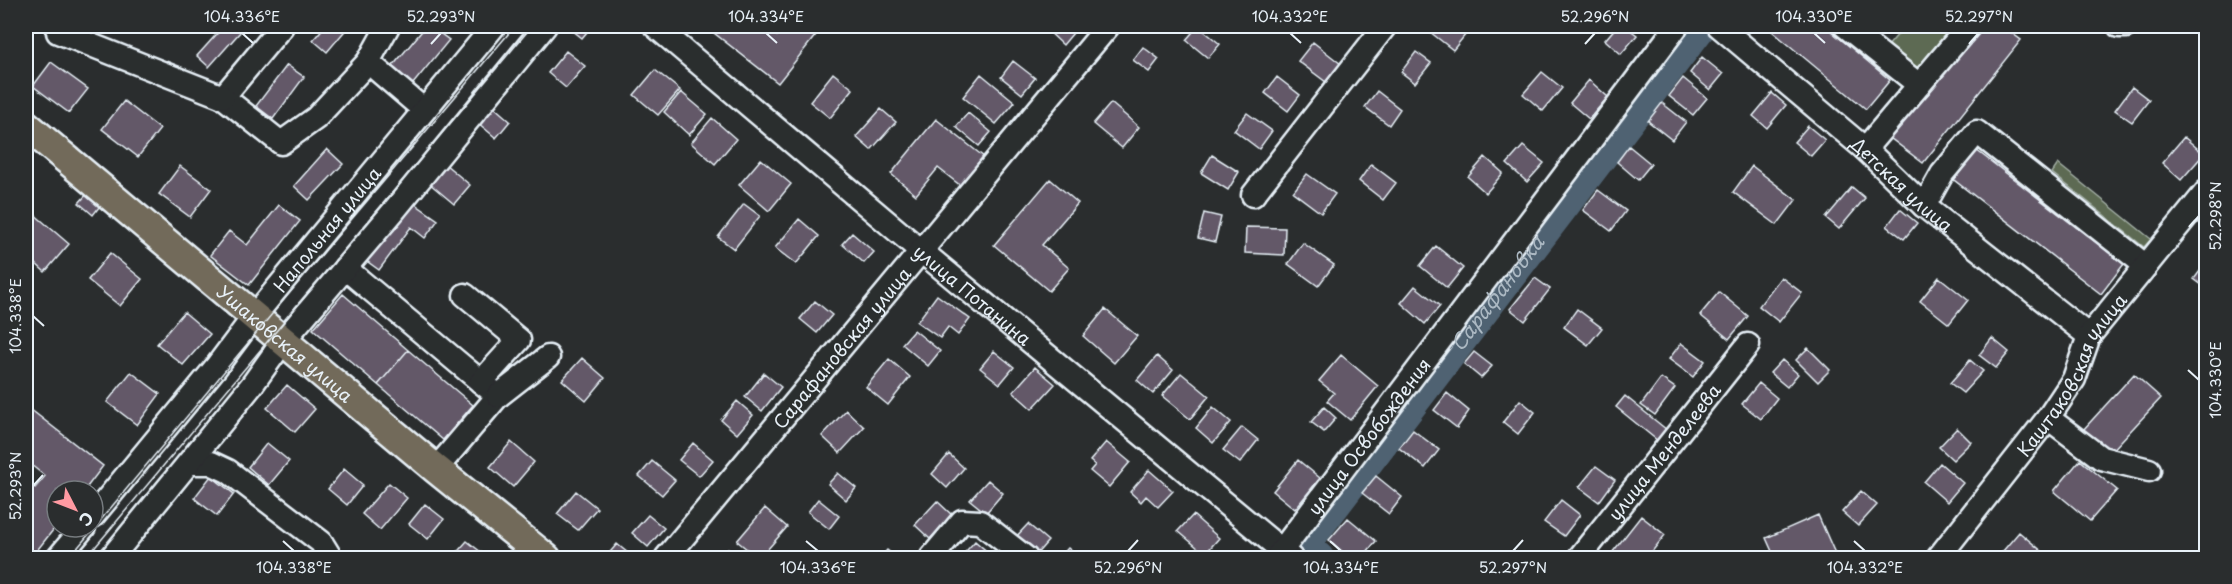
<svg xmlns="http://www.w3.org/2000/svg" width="2232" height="584" font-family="'Playpen Sans',sans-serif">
	<rect width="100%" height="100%" fill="#2a2d2e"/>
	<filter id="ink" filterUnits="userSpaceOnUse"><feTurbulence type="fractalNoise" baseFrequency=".0167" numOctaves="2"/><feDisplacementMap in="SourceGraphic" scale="12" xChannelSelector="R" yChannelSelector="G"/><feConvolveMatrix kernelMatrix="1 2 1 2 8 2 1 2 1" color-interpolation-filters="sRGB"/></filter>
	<g filter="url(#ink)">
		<path fill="#5d6a52" stroke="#a2aea5" stroke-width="1.5" d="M1905 26H1953L1918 69 1888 46Z
			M2058 164 2151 239 2144 247 2052 173Z"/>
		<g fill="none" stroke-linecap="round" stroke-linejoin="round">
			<path stroke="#4f6272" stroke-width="32" id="s1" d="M1318 558 1303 546 1701 26"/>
		</g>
		<path fill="#635968" stroke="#e8f1f8" stroke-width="1.5" d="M224 26H235L241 31 209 67 197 56Z
			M325 26H349L327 52 313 40Z
			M426 26H430L449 40 408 90 387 73Z
			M567 26H592L582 38Z
			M705 26H764L777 36 785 26H823L778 83Z
			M1045 26H1077L1078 27 1063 45 1044 27Z
			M1198 26 1220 44 1208 58 1186 40Z
			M1435 26H1454L1466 34 1453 50 1430 32Z
			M1617 26H1625L1637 35 1621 54 1605 40Z
			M1766 26H1825L1890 80 1866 109Z
			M1980 26H2002L2021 40 1923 163 1890 138Z
			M1313 42 1341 64 1326 82 1298 61Z
			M1143 47 1159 59 1149 72 1133 60Z
			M566 51 585 66 566 88 548 73Z
			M1416 52 1431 63 1415 83 1401 72Z
			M1702 57 1723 74 1710 90 1690 73Z
			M1013 61 1035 78 1022 94 1001 77Z
			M51 62 88 89 69 113 33 86Z
			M287 65 304 77 273 119 256 106Z
			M655 70 680 90 658 115 634 95Z
			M1542 72 1562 88 1543 111 1523 94Z
			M833 73 853 89 830 118 810 102Z
			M981 74 1015 102 996 124 963 97Z
			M1277 77 1300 95 1288 111 1265 93Z
			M1683 78 1707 98 1693 115 1669 96Z
			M1589 80 1608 97 1589 119 1570 103Z
			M2132 87 2149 100 2132 122 2115 110Z
			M1377 91 1400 109 1389 125 1365 107Z
			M681 92 707 114 689 135 664 112Z
			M1772 93 1786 105 1767 128 1753 116Z
			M124 101 160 129 138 157 102 129Z
			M2206 101V119L2198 113Z
			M1111 103 1139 127 1122 148 1093 124Z
			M1662 103 1686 122 1672 140 1648 121Z
			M493 106 510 121 496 138 478 123Z
			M881 109 896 122 871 150 856 137Z
			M968 113 991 132 979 146 956 127Z
			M1247 113 1272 131 1259 149 1234 130Z
			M712 118 736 139 715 164 691 143Z
			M936 119 984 157 961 186 938 168 916 195 891 174Z
			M1808 126 1825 140 1811 156 1794 142Z
			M2184 137 2204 154 2181 180 2162 163Z
			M1523 146 1544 163 1527 182 1507 164Z
			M1629 146 1651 164 1638 180 1617 162Z
			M327 149 343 164 309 200 294 186Z
			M1976 150 2124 264 2101 294 1954 180Z
			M1212 155 1239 172 1228 190 1201 173Z
			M1485 157 1503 173 1486 193 1468 177Z
			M761 159 791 184 769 211 739 185Z
			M445 164 470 185 454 204 429 183Z
			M1371 164 1396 183 1383 200 1359 181Z
			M180 166 211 189 190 217 159 194Z
			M1752 166 1796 200 1777 225 1733 192Z
			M1307 174 1335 194 1321 213 1293 192Z
			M1050 179 1078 203 1042 245 1069 268 1049 291 994 245Z
			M1852 187 1865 198 1839 229 1826 218Z
			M1598 190 1626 211 1611 231 1583 210Z
			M86 195 100 206 93 215 79 203Z
			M408 199 438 220 425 238 411 227 379 270 364 259Z
			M744 204 760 216 734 249 718 237Z
			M279 205 300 221 249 285 210 255 229 231 247 245Z
			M1900 209 1917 223 1904 239 1887 226Z
			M1204 213 1221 217 1215 242 1198 238Z
			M34 214 69 244 45 272 26 255V223Z
			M799 219 819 236 796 264 775 248Z
			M1246 227 1285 228 1284 255 1245 253Z
			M852 233 874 252 864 263 842 244Z
			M1303 243 1334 265 1318 286 1288 264Z
			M1436 246 1463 268 1447 288 1420 266Z
			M110 253 142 279 120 306 88 280Z
			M2206 263V288L2194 279Z
			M1781 277 1802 293 1779 322 1759 306Z
			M1939 277 1968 300 1949 324 1920 301Z
			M1535 278 1550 289 1525 321 1510 309Z
			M1415 286 1440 306 1425 324 1401 303Z
			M1719 292 1748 316 1729 339 1700 315Z
			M343 294 408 350 378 385 313 329Z
			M937 295 970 319 958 335 948 327 940 338 917 322Z
			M815 301 832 315 817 333 800 319Z
			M1105 309 1137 336 1114 363 1083 336Z
			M1577 309 1602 328 1588 345 1564 327Z
			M184 312 210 334 183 365 157 344Z
			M914 330 940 351 928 366 902 344Z
			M1992 338 2009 352 1996 368 1979 355Z
			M1681 343 1705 361 1693 377 1669 359Z
			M1808 348 1830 370 1818 382 1796 360Z
			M408 350 473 405 443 440 378 385Z
			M994 351 1014 367 1000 384 980 368Z
			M1474 352 1492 366 1481 378 1464 364Z
			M1341 355 1378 386 1350 420 1327 401 1334 393 1319 381Z
			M1157 356 1173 370 1153 394 1137 380Z
			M582 358 605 378 586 401 562 380Z
			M889 359 910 377 888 405 866 387Z
			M1782 360 1798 374 1787 387 1770 373Z
			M1970 360 1983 371 1963 393 1950 383Z
			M1035 367 1055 384 1032 409 1013 392Z
			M131 372 160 394 137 425 107 402Z
			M764 373 781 387 762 411 745 397Z
			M1181 373 1209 396 1190 419 1162 396Z
			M2134 374 2161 398 2109 454 2083 430Z
			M1661 378 1675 388 1655 415 1641 405Z
			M1759 383 1777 398 1761 419 1742 404Z
			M287 385 315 409 295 432 267 408Z
			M1447 393 1469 411 1457 428 1434 410Z
			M1625 396 1667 430 1658 441 1616 407Z
			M1520 400 1535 412 1518 434 1503 422Z
			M737 401 753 415 737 434 721 420Z
			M1213 407 1231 422 1213 443 1196 428Z
			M1324 407 1336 418 1324 432 1311 422Z
			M30 409 103 466 84 491H57V525L31 558H26V480L35 488 45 476 26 461V414Z
			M846 410 864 427 840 453 822 436Z
			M1242 427 1258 440 1240 463 1223 450Z
			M1957 428 1971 442 1953 460 1939 447Z
			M1413 430 1439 450 1425 468 1399 448Z
			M511 442 534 462 513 487 490 467Z
			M1106 442 1130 462 1109 487 1090 471 1095 465 1090 461Z
			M267 443 289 461 269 485 248 467Z
			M693 443 713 460 699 476 679 460Z
			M949 454 964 468 947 488 932 474Z
			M1298 460 1320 478 1295 509 1273 491Z
			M2080 460 2117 490 2090 521 2054 491Z
			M652 461 675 480 662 495 639 476Z
			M1940 463 1963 483 1947 502 1924 482Z
			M1596 466 1615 480 1599 502 1579 487Z
			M344 469 363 485 347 505 328 489Z
			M1149 470 1173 491 1158 507 1146 496 1141 502 1130 492Z
			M838 473 856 488 846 500 828 484Z
			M211 476 234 494 217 516 194 498Z
			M1376 476 1402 497 1389 514 1362 493Z
			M988 480 1003 493 986 513 970 500Z
			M389 483 407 498 380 530 362 514Z
			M576 491 597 508 578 530 557 514Z
			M1861 491 1877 505 1858 526 1842 512Z
			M818 499 839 516 829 529 808 512Z
			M1561 500 1580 515 1564 536 1544 522Z
			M937 501 952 515 930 539 915 525Z
			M425 504 444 519 428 539 409 524Z
			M765 508 787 527 760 558H758L737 541Z
			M648 515 664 528 648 547 632 533Z
			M1193 515 1219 538 1205 554 1178 531Z
			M1818 515 1837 558H1775L1766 538Z
			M1641 516 1665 535 1647 558H1608Z
			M1348 518 1376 541 1362 558H1350L1329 540Z
			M1028 524 1048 541 1034 557 1014 539Z
			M2019 532 2050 558H1997Z
			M467 541 486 556 484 558H452Z
			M975 541 991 555 987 558H960Z
			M617 544 634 558H605Z
			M1068 548 1080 558H1059Z
			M728 549 739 558H720Z
			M887 550 897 558H880Z
			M2088 555 2109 556V558H2088Z"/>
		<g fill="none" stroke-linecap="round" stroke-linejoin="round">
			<g stroke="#e8f1f8" stroke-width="27">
				<g id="minor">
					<path d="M282 26 223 97 281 143 316 118 368 62"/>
					<path d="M388 26 368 62 424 110"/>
					<path id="s2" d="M655 26 920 250 1291 558"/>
					<path id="s3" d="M1719 26 1865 149 1924 206 2089 336"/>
					<path d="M1845 26 1919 85"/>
					<path d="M2119 26H2126"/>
					<path d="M58 32 223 97"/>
					<path d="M1865 149 1969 26"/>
					<path d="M1253 195 1385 26"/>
					<path d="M1924 206 1942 174 1977 132 2146 266"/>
					<path d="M345 268 498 396 436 469"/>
					<path d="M465 295 519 340 481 382"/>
					<path d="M498 396 548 357"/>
					<path d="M2048 418 2101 458 2149 470"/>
					<path d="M190 463H211L228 471 321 542 329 555 328 558"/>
					<path id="s4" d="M93 516 216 367 255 315 494 26"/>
					<path d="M58 558 84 527"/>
					<path d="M111 558 252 385 284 340 392 213 545 26"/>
					<path id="s5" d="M666 558 1108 26"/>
					<path d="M931 558 962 521 980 522 1026 558"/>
					<path id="s6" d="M1276 558 1677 26"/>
					<path id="s7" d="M1579 558 1748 345"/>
					<path id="s8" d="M1938 558 2048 418 2074 379 2089 336 2206 192"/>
				</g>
			</g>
			<g stroke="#e8f1f8" stroke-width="33">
				<g id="major">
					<path id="s9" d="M26 125 436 469 546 558"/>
				</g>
			</g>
			<use href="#minor" stroke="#2a2d2e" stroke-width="22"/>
			<use href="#major" stroke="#726b5a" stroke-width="28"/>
			<path stroke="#e8f1f8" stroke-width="1.5" d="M69 558 307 272 515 26
				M86 558 532 26"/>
		</g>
	</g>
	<path fill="none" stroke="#e8f1f8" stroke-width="2" d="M242 33 253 43M766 33 777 43M1290 33 1301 43M1814 33 1825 43M431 44 441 33M1585 44 1595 33M1969 44 1979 33M2189 227 2199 216M33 316 44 326M2188 370 2199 380M33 486 43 475M283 541 294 551M806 541 818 551M1330 541 1341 551M1854 541 1865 551M1128 551 1138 540M1513 551 1523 540"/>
	<g text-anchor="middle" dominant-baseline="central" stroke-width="4.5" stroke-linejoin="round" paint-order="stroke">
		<g font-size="18" fill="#e8f1f8" stroke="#2a2d2e">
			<text stroke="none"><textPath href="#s3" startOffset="242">Детская улица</textPath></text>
			<text stroke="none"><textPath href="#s4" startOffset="370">Напольная улица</textPath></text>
			<text stroke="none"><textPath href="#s2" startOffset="416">улица Потанина</textPath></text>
			<text stroke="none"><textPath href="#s9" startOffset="339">Ушаковская улица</textPath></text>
			<text stroke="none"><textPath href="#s5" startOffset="274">Сарафановская улица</textPath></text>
			<text stroke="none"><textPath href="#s8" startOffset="228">Каштаковская улица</textPath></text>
			<text stroke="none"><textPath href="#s6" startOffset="153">улица Освобождения</textPath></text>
			<text stroke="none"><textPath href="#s7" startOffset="136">улица Менделеева</textPath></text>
		</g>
		<g font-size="20" font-style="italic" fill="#abb8c2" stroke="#2a2d2e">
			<text stroke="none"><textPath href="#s1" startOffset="338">Сарафановка</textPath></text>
		</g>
	</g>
	<rect width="2232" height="584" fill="none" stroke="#2a2d2e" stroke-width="66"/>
	<g transform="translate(75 509) rotate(132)"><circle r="28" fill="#2a2d2e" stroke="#767b7f" stroke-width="1.5"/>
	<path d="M0-4.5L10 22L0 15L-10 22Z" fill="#ff9aa2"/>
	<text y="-9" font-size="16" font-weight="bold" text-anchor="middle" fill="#e8f1f8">С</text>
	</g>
	<rect x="33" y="33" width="2166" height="518" fill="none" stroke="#e8f1f8" stroke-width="2"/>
	<g font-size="15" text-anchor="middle" fill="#e8f1f8">
		<text x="242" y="22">104.336°E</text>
		<text x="441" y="22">52.293°N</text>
		<text x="766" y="22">104.334°E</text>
		<text x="1290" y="22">104.332°E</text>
		<text x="1595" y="22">52.296°N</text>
		<text x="1814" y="22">104.330°E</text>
		<text x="1979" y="22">52.297°N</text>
		<text transform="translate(2216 216) rotate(-90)" y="5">52.298°N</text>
		<text transform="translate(16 316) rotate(-90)" y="5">104.338°E</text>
		<text transform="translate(2216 380) rotate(-90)" y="5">104.330°E</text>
		<text transform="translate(16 486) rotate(-90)" y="5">52.293°N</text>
		<text x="294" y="573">104.338°E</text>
		<text x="818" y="573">104.336°E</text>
		<text x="1128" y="573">52.296°N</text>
		<text x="1341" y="573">104.334°E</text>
		<text x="1513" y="573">52.297°N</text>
		<text x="1865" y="573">104.332°E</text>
	</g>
</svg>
